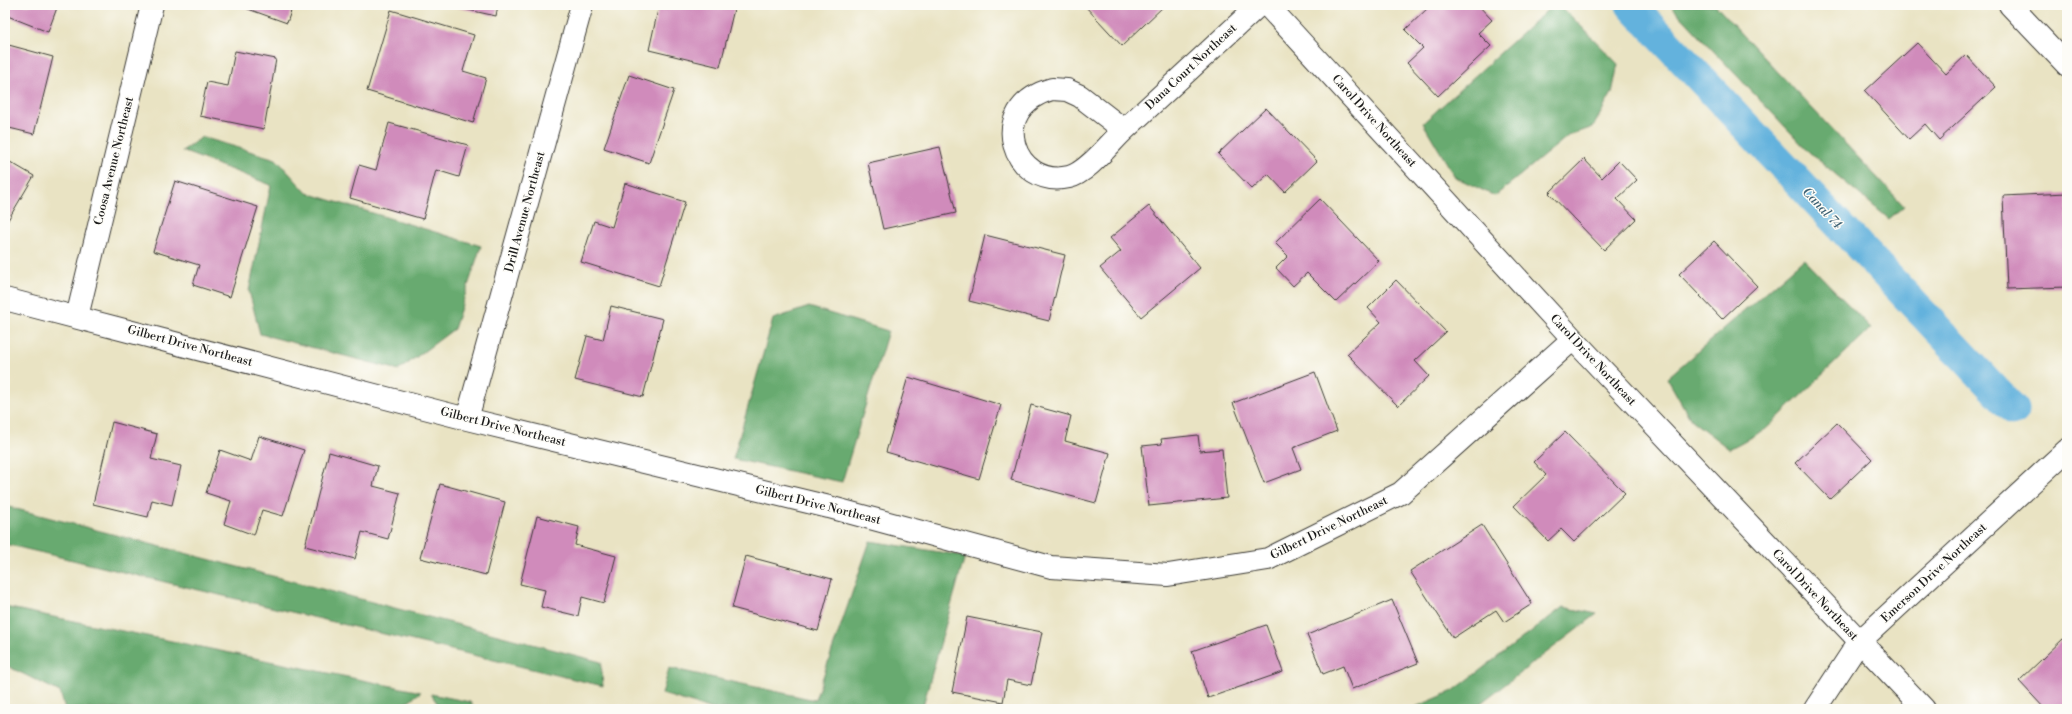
<svg xmlns="http://www.w3.org/2000/svg" width="2072" height="714" font-family="'Libre Bodoni',serif">
	<rect width="100%" height="100%" fill="#fdfcf7"/>
	<filter id="ink" filterUnits="userSpaceOnUse"><feTurbulence type="fractalNoise" baseFrequency=".025" numOctaves="2"/><feDisplacementMap in="SourceGraphic" scale="8" xChannelSelector="R" yChannelSelector="G"/><feConvolveMatrix kernelMatrix="1 2 1 2 8 2 1 2 1" color-interpolation-filters="sRGB"/></filter>
	<filter id="wash" filterUnits="userSpaceOnUse"><feTurbulence type="fractalNoise" baseFrequency=".012" numOctaves="4" result="noise"/><feDisplacementMap in="SourceGraphic" scale="16" xChannelSelector="R" yChannelSelector="G"/><feGaussianBlur stdDeviation="0.9" result="paint"/><feColorMatrix in="noise" values="0 0 0 0 0 0 0 0 0 0 0 0 0 0 0 0 0 1.4 0 .05"/><feComposite in="paint" operator="in"/></filter>
	<g filter="url(#wash)">
		<rect width="100%" height="100%" fill="#e9e3c3"/>
		<path fill="#67aa6f" stroke="#426346" d="M1553 5H1560L1618 64 1612 93 1593 127 1568 136 1495 196 1455 177 1423 123Z
			M1670 5H1715L1904 206 1889 219 1809 152Z
			M202 137 276 159 307 193 481 246 454 329 399 370 260 334 249 291 271 185 182 151Z
			M1804 259 1871 328 1766 429 1729 449 1691 420 1667 378Z
			M809 307 888 331 842 482 733 459 773 319Z
			M5 506 601 662 603 686 5 544Z
			M870 541 965 556 922 709H712L662 694 669 668 815 700Z
			M5 607 421 692 397 709H65L60 692 5 665Z
			M1563 607 1597 614 1473 709H1411L1453 691Z
			M431 694 470 702 475 709H441Z"/>
		<g fill="none" stroke-linecap="round" stroke-linejoin="round">
			<path stroke="#63b2dd" stroke-width="31" d="M1631 5 2014 410"/>
		</g>
		<g id="blocks">
			<path fill="#d08bbb" d="M5 5H58L48 32 5 15Z
				M237 5H293L287 23Z
				M446 5H498L496 16Z
				M659 5H735L720 67 649 50Z
				M1084 5H1165L1122 46Z
				M1431 5H1478L1492 20 1478 33 1491 46 1438 96 1407 63 1423 48 1405 30Z
				M391 10 474 35 463 71 486 78 473 123 367 91Z
				M1917 43 1946 74 1966 55 1996 87 1939 140 1925 124 1909 139 1865 91Z
				M5 44 53 57 34 134 5 127Z
				M235 51 276 59 264 129 200 116 207 82 228 86Z
				M629 75 674 90 649 163 604 148Z
				M1266 108 1317 161 1285 192 1268 174 1252 189 1218 154Z
				M389 123 468 145 459 177 436 170 423 219 350 198 359 165 376 170Z
				M940 147 956 213 883 229 868 163Z
				M5 159 34 176 5 225Z
				M1584 159 1602 178 1619 161 1637 180 1617 199 1636 219 1604 250 1549 193Z
				M175 181 258 207 230 297 193 285 199 265 153 251Z
				M625 183 685 202 659 286 581 262 594 221 612 227Z
				M2067 193V287L2007 289 2003 196Z
				M1320 199 1379 261 1336 302 1307 273 1293 286 1276 268 1288 256 1275 243Z
				M1149 206 1200 268 1141 317 1100 268 1121 251 1110 238Z
				M985 235 1065 255 1049 321 969 301Z
				M1714 241 1757 286 1722 319 1679 274Z
				M1396 280 1446 332 1415 361 1429 376 1398 406 1347 354 1381 322 1368 308Z
				M611 306 663 319 643 397 575 380 587 336 603 340Z
				M1315 372 1337 431 1293 448 1301 469 1264 483 1233 403Z
				M908 377 1001 405 979 479 886 452Z
				M1031 405 1071 416 1065 441 1110 453 1096 503 1011 480Z
				M112 422 157 434 151 459 181 466 172 505 152 500 148 517 93 504Z
				M1837 423 1872 459 1830 499 1795 463Z
				M1565 432 1625 493 1574 542 1561 529 1548 541 1514 506 1546 475 1534 462Z
				M1198 435 1200 451 1222 449 1227 498 1149 506 1142 446 1162 444 1161 439Z
				M259 436 304 450 283 516 262 510 254 535 224 524 231 501 206 493 220 450 251 461Z
				M329 452 378 466 373 486 400 493 388 539 362 532 355 559 305 546Z
				M440 484 505 502 486 575 420 558Z
				M537 516 579 527 575 545 616 556 604 603 582 597 578 616 541 607 545 590 520 584Z
				M1482 525 1532 604 1504 622 1496 610 1453 638 1410 571Z
				M746 556 832 579 818 631 732 608Z
				M1392 600 1418 663 1352 689 1343 666 1323 674 1307 635Z
				M967 617 1042 632 1031 685 1007 680 1003 702 952 692Z
				M1266 625 1283 672 1208 698 1192 651Z
				M2065 637 2067 639V709H2045L2019 681Z"/>
		</g>
	</g>
	<g filter="url(#ink)">
		<use href="#blocks" fill-opacity="0" stroke="#3b3a35" stroke-width="1"/>
		<g fill="none" stroke-linecap="round" stroke-linejoin="round">
			<g stroke="#3b3a35" stroke-width="24">
				<path id="minor" d="M1267 5 1573 339 1924 709
					M2010 5 2067 65
					M1052 89 1067 90 1080 96 1124 130C1110 143 1087 173 1069 177 1014 190 984 108 1052 89Z
					M1124 130 1259 5
					M5 299 467 419 829 507 1051 567 1168 575 1268 559 1401 493 1573 339
					M77 317 152 5
					M467 419 582 5"/>
			</g>
			<g stroke="#3b3a35" stroke-width="24">
				<path id="tertiary" d="M1815 709 1859 642 2067 450"/>
			</g>
			<use href="#minor" stroke="#fff" stroke-width="22"/>
			<use href="#tertiary" stroke="#fff" stroke-width="22"/>
		</g>
	</g>
	<g text-anchor="middle" dominant-baseline="central" stroke-width="3" stroke-linejoin="round" paint-order="stroke">
		<g font-size="12" fill="#1c1c1c" stroke="#fdfcf7">
			<text transform="translate(1191 67) rotate(-43)">Dana Court Northeast</text>
			<text transform="translate(1374 121) rotate(48)">Carol Drive Northeast</text>
			<text transform="translate(114 161) rotate(-76)">Coosa Avenue Northeast</text>
			<text transform="translate(525 212) rotate(-75)">Drill Avenue Northeast</text>
			<text transform="translate(190 346) rotate(15)">Gilbert Drive Northeast</text>
			<text transform="translate(1593 360) rotate(47)">Carol Drive Northeast</text>
			<text transform="translate(503 427) rotate(14)">Gilbert Drive Northeast</text>
			<text transform="translate(818 505) rotate(14)">Gilbert Drive Northeast</text>
			<text transform="translate(1329 528) rotate(-26)">Gilbert Drive Northeast</text>
			<text transform="translate(1934 573) rotate(-43)">Emerson Drive Northeast</text>
			<text transform="translate(1815 595) rotate(47)">Carol Drive Northeast</text>
		</g>
		<g font-size="13" font-style="italic" fill="#3c6073" stroke="#fdfcf7">
			<text transform="translate(1822 208) rotate(47)">Canal 74</text>
		</g>
	</g>
	<rect width="2072" height="714" fill="none" stroke="#fdfcf7" stroke-width="20"/>
</svg>
